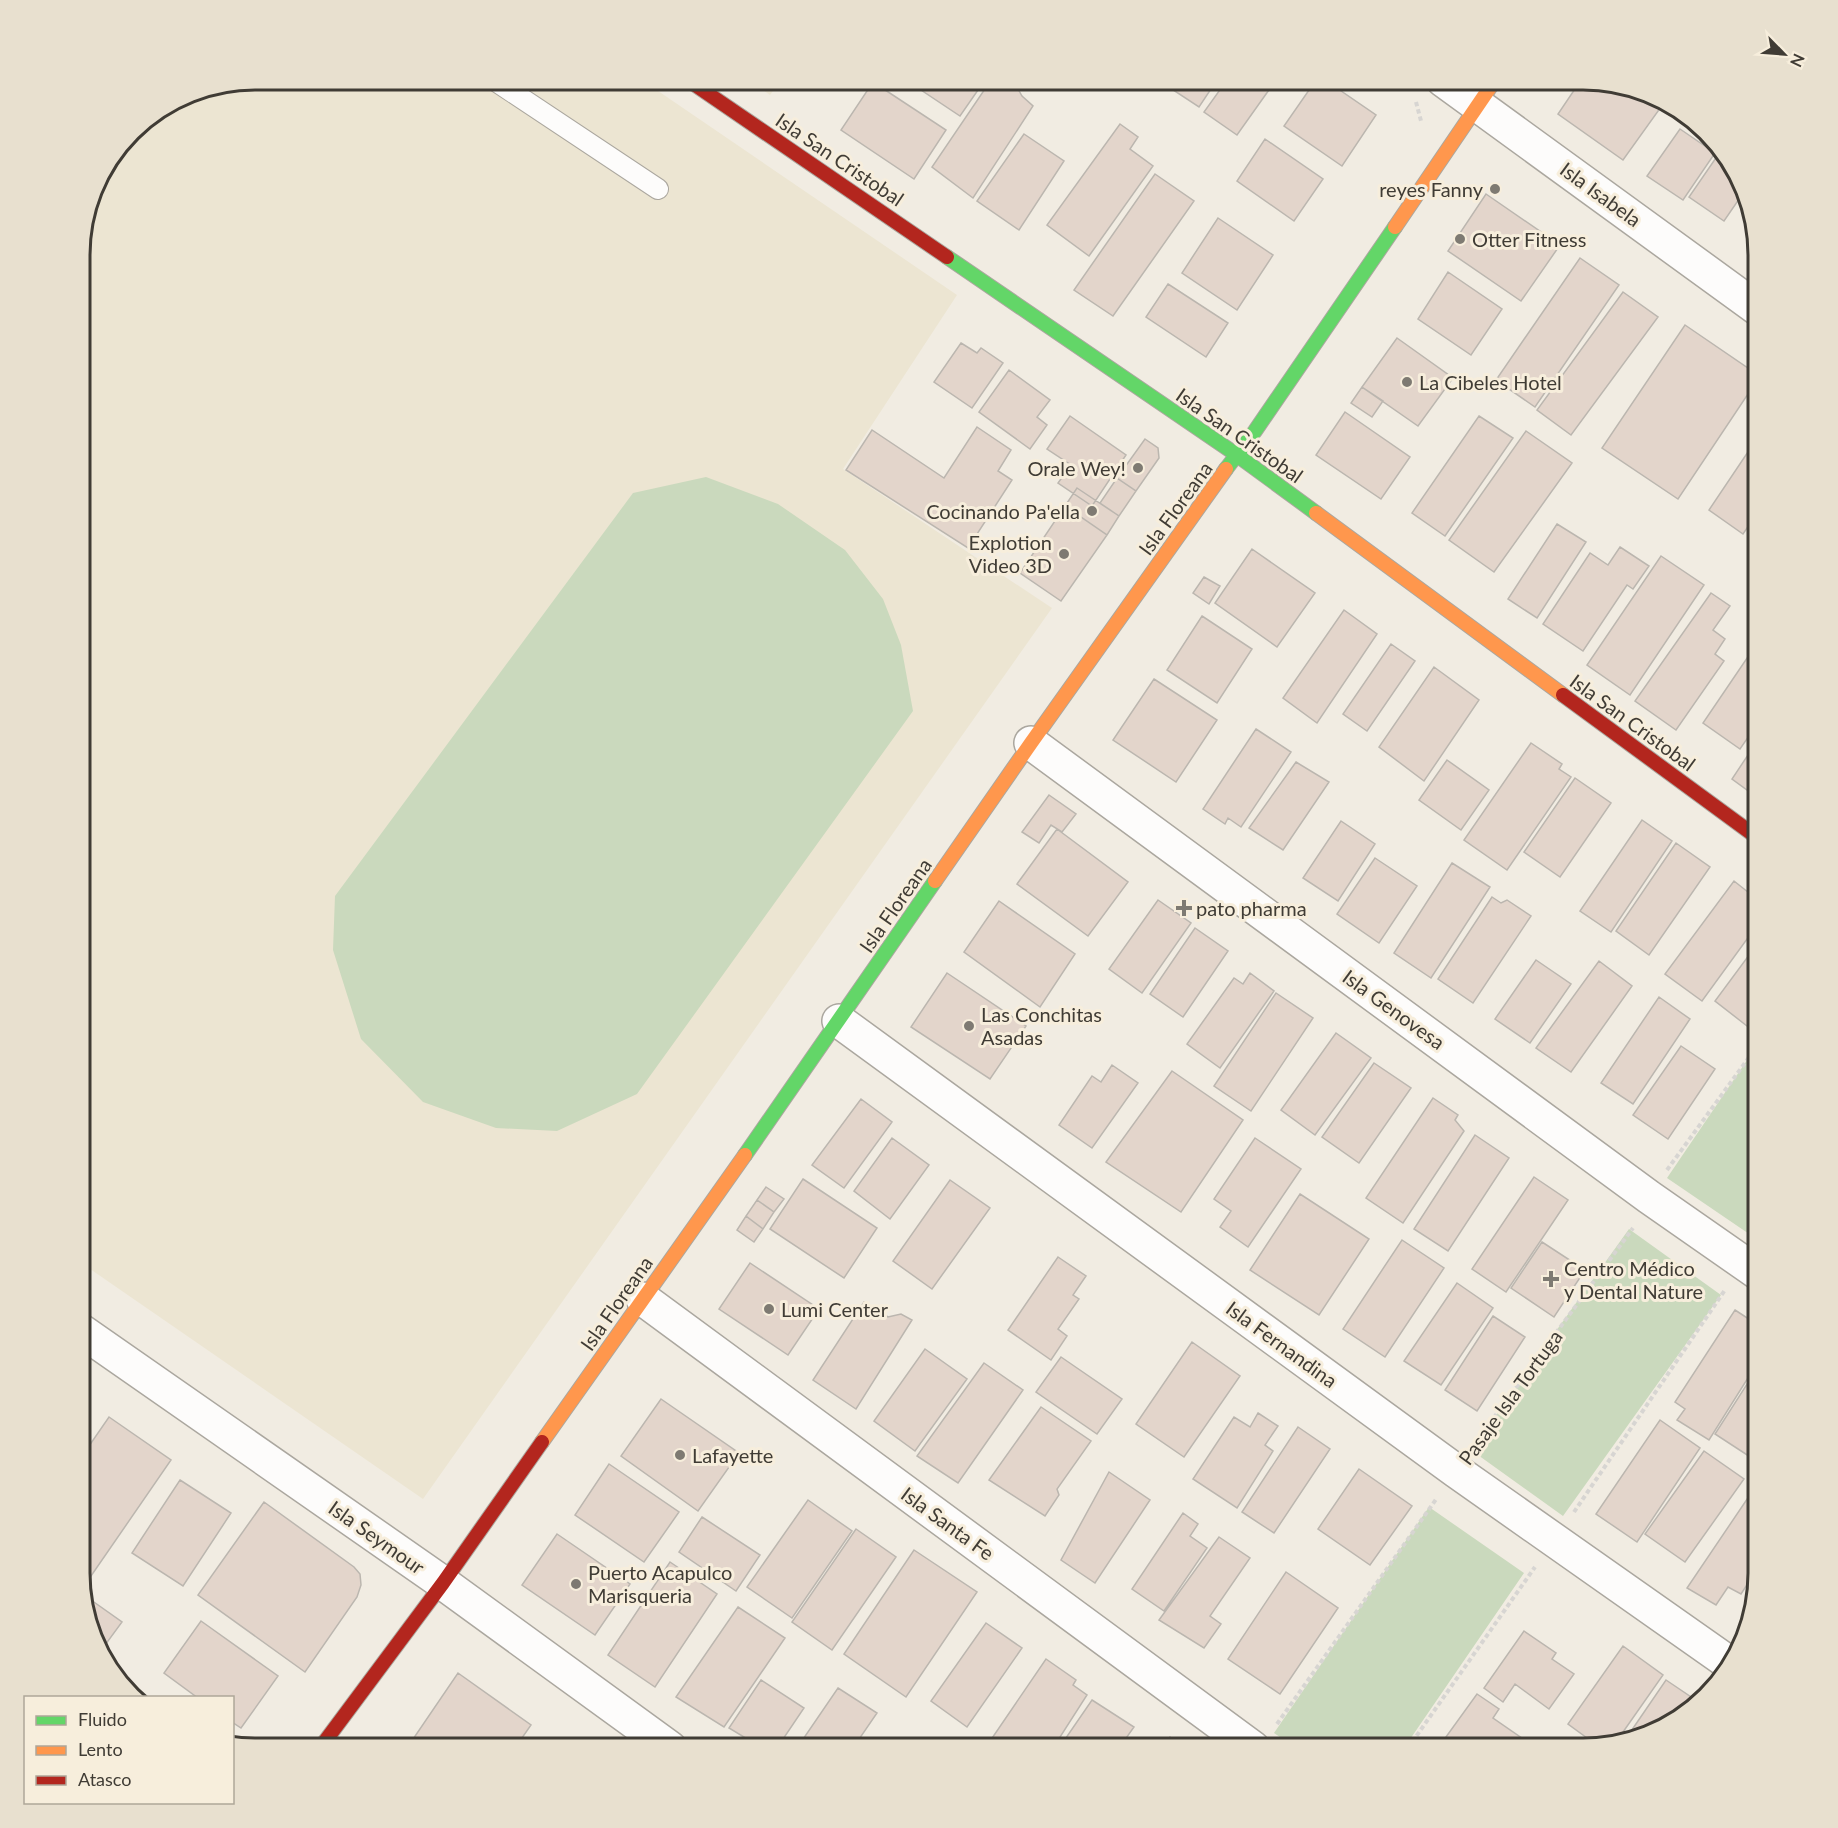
<svg xmlns="http://www.w3.org/2000/svg" width="1838" height="1828" font-family="Lato,sans-serif">
	<rect width="100%" height="100%" fill="#f1ece2"/>
	<path fill="#ece5d2" d="M255 80H642L957 295 843 469 1052 608 423 1499 80 1262V243L98 177 139 123 188 93Z
		M749 80H781L770 95Z"/>
	<path fill="#cad9bd" d="M706 477 778 504 845 550 883 599 901 645 913 711 637 1094 557 1131 496 1128 423 1102 361 1039 333 950 335 896 633 493Z
		M1758 1044V1240L1667 1178Z
		M1629 1229 1721 1295 1563 1516 1471 1450Z
		M1429 1507 1524 1573 1404 1748H1296L1274 1733Z"/>
	<path fill="#e3d5cb" stroke="#bbb6af" stroke-width="1.5" d="M906 80H985L960 116Z
		M991 80H1004L1018 89 1022 96 1033 106 973 198 932 167Z
		M1166 80H1217L1199 107 1164 84Z
		M1227 80H1276L1237 135 1204 112Z
		M1316 80H1325L1376 115 1342 166 1284 126Z
		M1581 80 1587 83 1589 80H1594L1638 91 1661 107 1623 160 1558 114Z
		M873 82 946 130 914 179 841 130Z
		M1120 124 1138 137 1130 149 1153 166 1089 256 1047 225Z
		M1680 129 1715 153 1683 200 1647 176Z
		M1024 134 1064 161 1019 230 977 201Z
		M1265 139 1323 179 1294 221 1237 181Z
		M1720 152 1725 155 1746 189 1724 221 1689 197Z
		M1155 174 1194 201 1113 316 1074 290Z
		M1486 194 1560 245 1521 301 1448 251Z
		M1218 218 1273 255 1237 310 1182 273Z
		M1580 258 1619 285 1535 407 1496 380Z
		M1448 272 1502 309 1471 355 1418 319Z
		M1168 284 1228 323 1206 357 1146 317Z
		M1623 292 1658 317 1571 435 1537 410Z
		M1685 325 1758 375V379L1678 499 1602 448Z
		M1397 338 1453 378 1418 426 1362 387Z
		M961 343 977 353 981 348 1003 363 972 408 934 382Z
		M1009 370 1050 400 1037 417 1047 425 1030 449 979 412Z
		M1362 387 1383 401 1372 417 1351 403Z
		M1345 412 1410 457 1381 499 1316 455Z
		M1070 416 1126 455 1092 506 1058 483 1071 465 1047 449Z
		M1479 416 1513 438 1445 536 1412 513Z
		M977 427 1011 450 998 471 1012 480 968 548 846 470 872 430 944 478Z
		M1526 431 1572 463 1494 572 1449 540Z
		M1758 437V512L1743 534 1709 510Z
		M1145 439 1158 448 1159 458 1136 491 1117 478Z
		M1117 478 1136 491 1119 516 1100 503Z
		M1077 488 1119 516 1107 535 1065 506Z
		M1065 506 1107 535 1061 601 1020 573Z
		M1557 524 1586 542 1537 618 1508 599Z
		M1620 547 1649 566 1633 589 1627 585 1583 651 1543 624 1590 553 1608 565Z
		M1252 549 1315 593 1277 647 1215 603Z
		M1661 556 1704 585 1630 695 1587 665Z
		M1204 577 1220 586 1209 604 1193 593Z
		M1711 593 1730 606 1713 630 1725 639 1715 654 1724 661 1676 730 1635 701Z
		M1344 610 1377 634 1317 723 1283 698Z
		M1202 616 1252 649 1217 703 1167 670Z
		M1758 642V723L1740 749 1703 723Z
		M1391 644 1415 661 1367 731 1343 714Z
		M1434 667 1479 700 1424 781 1379 747Z
		M1154 679 1217 720 1176 782 1113 740Z
		M1256 729 1291 752 1241 827 1228 818 1225 824 1203 809Z
		M1758 740V798L1732 779Z
		M1531 743 1562 764 1559 769 1571 777 1507 870 1464 840Z
		M1447 760 1489 790 1461 830 1419 800Z
		M1296 762 1329 782 1283 850 1249 828Z
		M1575 778 1611 803 1560 877 1524 852Z
		M1049 795 1076 814 1062 832 1051 825 1039 843 1022 832Z
		M1642 820 1672 841 1611 932 1580 911Z
		M1341 821 1375 844 1338 901 1303 878Z
		M1057 829 1128 882 1088 936 1017 884Z
		M1676 843 1710 867 1649 955 1616 931Z
		M1375 858 1417 886 1379 943 1337 914Z
		M1452 863 1490 887 1431 978 1394 953Z
		M1734 881 1758 900V924L1702 1001 1665 974Z
		M1492 897 1501 903 1507 900 1531 916 1473 1003 1438 979Z
		M1158 900 1191 923 1142 993 1109 969Z
		M999 901 1075 954 1040 1007 964 952Z
		M1195 928 1228 951 1183 1017 1150 994Z
		M1758 943V1012L1747 1026 1715 1001Z
		M1536 960 1571 984 1530 1043 1495 1019Z
		M1599 961 1632 986 1571 1072 1536 1048Z
		M947 973 1026 1026 990 1079 911 1027Z
		M1250 973 1274 991 1220 1068 1187 1044 1234 978 1243 984Z
		M1276 993 1313 1018 1251 1111 1214 1086Z
		M1659 997 1690 1019 1633 1104 1601 1083Z
		M1336 1033 1371 1058 1315 1135 1281 1110Z
		M1681 1046 1715 1069 1668 1139 1633 1115Z
		M1374 1063 1411 1088 1359 1163 1322 1137Z
		M1112 1065 1138 1083 1092 1148 1059 1125 1092 1076 1101 1082Z
		M1172 1071 1243 1120 1181 1212 1106 1162Z
		M1433 1098 1458 1115 1455 1120 1464 1131 1403 1223 1366 1198Z
		M861 1099 892 1122 844 1188 812 1165Z
		M1475 1135 1509 1158 1448 1251 1414 1229Z
		M892 1138 929 1165 890 1219 854 1191Z
		M1255 1138 1301 1169 1248 1247 1220 1227 1231 1211 1214 1199Z
		M1534 1177 1568 1200 1506 1292 1472 1269Z
		M803 1179 877 1228 844 1278 770 1229Z
		M950 1180 990 1208 932 1289 893 1261Z
		M766 1187 784 1199 774 1212 757 1200Z
		M1300 1194 1369 1239 1319 1315 1250 1270Z
		M757 1200 774 1212 763 1229 746 1216Z
		M746 1216 763 1229 754 1242 737 1230Z
		M1402 1240 1444 1268 1385 1357 1343 1329Z
		M1542 1242 1585 1270 1554 1317 1511 1288Z
		M1058 1257 1086 1276 1073 1295 1079 1299 1058 1329 1067 1336 1051 1360 1008 1330Z
		M750 1263 819 1309 788 1355 719 1309Z
		M1457 1283 1493 1308 1441 1385 1404 1361Z
		M864 1302 888 1317 901 1314 912 1320 856 1409 813 1380Z
		M1735 1310 1758 1325V1362L1709 1440 1677 1420 1685 1409 1675 1402Z
		M1493 1316 1525 1337 1477 1411 1445 1390Z
		M1192 1342 1240 1376 1184 1457 1136 1424Z
		M925 1349 967 1379 915 1451 874 1421Z
		M1061 1357 1122 1399 1097 1434 1036 1392Z
		M984 1363 1023 1390 958 1483 917 1456Z
		M1758 1367V1462L1715 1434Z
		M661 1399 739 1453 698 1511 621 1456Z
		M1041 1407 1091 1441 1057 1489 1059 1495 1045 1516 989 1480Z
		M1258 1413 1278 1426 1265 1445 1273 1451 1237 1508 1193 1479 1234 1417 1250 1427Z
		M109 1417 171 1460 91 1576 80 1569V1459Z
		M1660 1420 1700 1448 1637 1542 1596 1514Z
		M1298 1427 1330 1449 1274 1533 1242 1512Z
		M1704 1451 1744 1479 1685 1562 1645 1534Z
		M609 1464 679 1512 644 1562 575 1515Z
		M1359 1469 1412 1506 1370 1565 1318 1529Z
		M1109 1472 1150 1500 1095 1583 1061 1560Z
		M180 1480 231 1513 183 1586 132 1553Z
		M1758 1483V1568L1741 1594 1728 1587 1716 1605 1687 1588Z
		M808 1500 852 1531 792 1618 747 1587Z
		M264 1502 354 1567 360 1574 361 1585 357 1597 305 1672 198 1595Z
		M1183 1513 1198 1524 1190 1536 1207 1548 1164 1611 1132 1589Z
		M702 1517 760 1555 736 1591 679 1552Z
		M856 1529 896 1557 832 1650 792 1622Z
		M557 1534 630 1584 595 1635 522 1585Z
		M1219 1537 1250 1558 1210 1616 1221 1624 1204 1648 1159 1620Z
		M914 1550 977 1592 906 1697 844 1654Z
		M670 1562 717 1594 655 1687 608 1655Z
		M1286 1572 1338 1608 1280 1694 1228 1659Z
		M1755 1592 1751 1612 1745 1608Z
		M84 1595 122 1622 100 1652 93 1640Z
		M738 1607 785 1638 724 1727 676 1697Z
		M201 1621 278 1676 241 1728 232 1722V1698H198L164 1673Z
		M986 1623 1022 1648 967 1727 931 1701Z
		M1524 1631 1556 1653 1552 1659 1574 1674 1549 1709 1515 1684 1503 1702 1484 1688Z
		M1623 1646 1663 1675 1616 1742 1598 1746 1568 1724Z
		M1046 1659 1076 1680 1073 1685 1087 1695 1053 1748H988L986 1747Z
		M458 1673 531 1725 515 1748H414L409 1745Z
		M761 1680 804 1708 777 1748H762L729 1728Z
		M1666 1680 1697 1701 1691 1710 1650 1735 1625 1740Z
		M838 1688 877 1713 853 1748H797Z
		M1477 1694 1499 1709 1493 1718 1526 1741 1521 1748H1438Z
		M1092 1700 1134 1727 1119 1748H1059Z
		M1170 1737 1186 1748H1161Z"/>
	<g fill="none" stroke-linecap="round" stroke-linejoin="round">
		<g stroke="#aba79f" stroke-width="22">
			<path id="lane" d="M494 80 658 189"/>
		</g>
		<g stroke="#aba79f" stroke-width="36">
			<path id="street" d="M1443 80 1758 309
				M1031 743 1649 1197 1758 1273
				M839 1021 1456 1471 1729 1663
				M643 1299 1253 1748
				M80 1330 443 1583 670 1748"/>
		</g>
		<g stroke="#aba79f" stroke-width="16">
			<path id="fast" d="M947 257 1237 455 1316 513
				M1226 469 1255 431 1395 227
				M745 1155 935 881"/>
		</g>
		<g stroke="#aba79f" stroke-width="16">
			<path id="slow" d="M1395 227 1495 80
				M1316 513 1563 695
				M935 881 1031 743 1226 469
				M542 1442 745 1155"/>
		</g>
		<g stroke="#aba79f" stroke-width="16">
			<path id="jam" d="M688 80 947 257
				M1563 695 1758 838
				M320 1748 443 1583 542 1442"/>
		</g>
		<path stroke="#d7d5d2" stroke-width="4" stroke-dasharray="4.5 3" stroke-linecap="butt" d="M1416 102 1421 121
			M1667 1170 1758 1045
			M1476 1442 1633 1228
			M1574 1512 1725 1290
			M1277 1724 1437 1498
			M1408 1748 1535 1567"/>
		<use href="#lane" stroke="#fdfcfb" stroke-width="20"/>
		<use href="#street" stroke="#fdfcfb" stroke-width="33"/>
		<use href="#fast" stroke="#63d668" stroke-width="14"/>
		<use href="#slow" stroke="#ff974d" stroke-width="14"/>
		<use href="#jam" stroke="#b3261e" stroke-width="14"/>
	</g>
	<g fill="#7e7a72" stroke="#f7eedc" stroke-width="2">
		<circle cx="1495" cy="189" r="6"/>
		<circle cx="1460" cy="239" r="6"/>
		<circle cx="1407" cy="382" r="6"/>
		<circle cx="1138" cy="468" r="6"/>
		<circle cx="1092" cy="511" r="6"/>
		<circle cx="1064" cy="554" r="6"/>
		<path d="M1181 899h6v6h6v6h-6v6h-6v-6h-6v-6h6z"/>
		<circle cx="969" cy="1026" r="6"/>
		<path d="M1548 1270h6v6h6v6h-6v6h-6v-6h-6v-6h6z"/>
		<circle cx="769" cy="1309" r="6"/>
		<circle cx="680" cy="1455" r="6"/>
		<circle cx="576" cy="1584" r="6"/>
	</g>
	<g text-anchor="middle" dominant-baseline="central" stroke-width="6" stroke-linejoin="round" paint-order="stroke">
		<g font-size="20" fill="#403c35" stroke="#f7eedc">
			<text transform="translate(840 159) rotate(34)">Isla San Cristobal</text>
			<text transform="translate(1601 194) rotate(36)">Isla Isabela</text>
			<text transform="translate(1240 435) rotate(35)">Isla San Cristobal</text>
			<text transform="translate(1175 508) rotate(-54)">Isla Floreana</text>
			<text transform="translate(1633 722) rotate(36)">Isla San Cristobal</text>
			<text transform="translate(895 905) rotate(-55)">Isla Floreana</text>
			<text transform="translate(1394 1009) rotate(36)">Isla Genovesa</text>
			<text transform="translate(616 1303) rotate(-55)">Isla Floreana</text>
			<text transform="translate(1282 1344) rotate(36)">Isla Fernandina</text>
			<text transform="translate(1510 1397) rotate(-54)">Pasaje Isla Tortuga</text>
			<text transform="translate(948 1523) rotate(36)">Isla Santa Fe</text>
			<text transform="translate(377 1537) rotate(35)">Isla Seymour</text>
		</g>
		<g font-size="20" fill="#403c35" stroke="#f7eedc" text-anchor="start">
			<text x="1483" y="189" text-anchor="end">reyes Fanny</text>
			<text x="1472" y="239">Otter Fitness</text>
			<text x="1419" y="382">La Cibeles Hotel</text>
			<text x="1126" y="468" text-anchor="end">Orale Wey!</text>
			<text x="1080" y="511" text-anchor="end">Cocinando Pa'ella</text>
			<text x="1052" y="542" text-anchor="end">Explotion<tspan x="1052" dy="23">Video 3D</tspan></text>
			<text x="1196" y="908">pato pharma</text>
			<text x="981" y="1014">Las Conchitas<tspan x="981" dy="23">Asadas</tspan></text>
			<text x="1564" y="1268">Centro Médico<tspan x="1564" dy="23">y Dental Nature</tspan></text>
			<text x="781" y="1309">Lumi Center</text>
			<text x="692" y="1455">Lafayette</text>
			<text x="588" y="1572">Puerto Acapulco<tspan x="588" dy="23">Marisqueria</tspan></text>
		</g>
	</g>
	<path d="M0 0H1838V1828H0ZM255 90H1583A165 165 0 0 1 1748 255V1573A165 165 0 0 1 1583 1738H255A165 165 0 0 1 90 1573V255A165 165 0 0 1 255 90Z" fill="#e8e0cf" fill-rule="evenodd"/>
	<path fill="none" stroke="#403c35" stroke-width="3" d="M255 90H1583A165 165 0 0 1 1748 255V1573A165 165 0 0 1 1583 1738H255A165 165 0 0 1 90 1573V255A165 165 0 0 1 255 90Z"/>
	<rect x="24" y="1696" width="210" height="108" fill="#f7eedc" stroke="#aea799" stroke-width="1.5"/>
	<rect x="36" y="1716" width="30" height="9" fill="#63d668" stroke="#aea799" stroke-width="1.5"/>
	<text x="78" y="1726" font-size="18" fill="#403c35">Fluido</text>
	<rect x="36" y="1746" width="30" height="9" fill="#ff974d" stroke="#aea799" stroke-width="1.5"/>
	<text x="78" y="1756" font-size="18" fill="#403c35">Lento</text>
	<rect x="36" y="1776" width="30" height="9" fill="#b3261e" stroke="#aea799" stroke-width="1.5"/>
	<text x="78" y="1786" font-size="18" fill="#403c35">Atasco</text>
	<g transform="translate(1784 54) rotate(115)" stroke="#f7eedc" stroke-width="4.5" paint-order="stroke">
	<path d="M0-4.5L10 22L0 15L-10 22Z" fill="#403c35"/>
	<text y="-9" font-size="16" font-weight="bold" text-anchor="middle" fill="#403c35">N</text>
	</g>
</svg>
